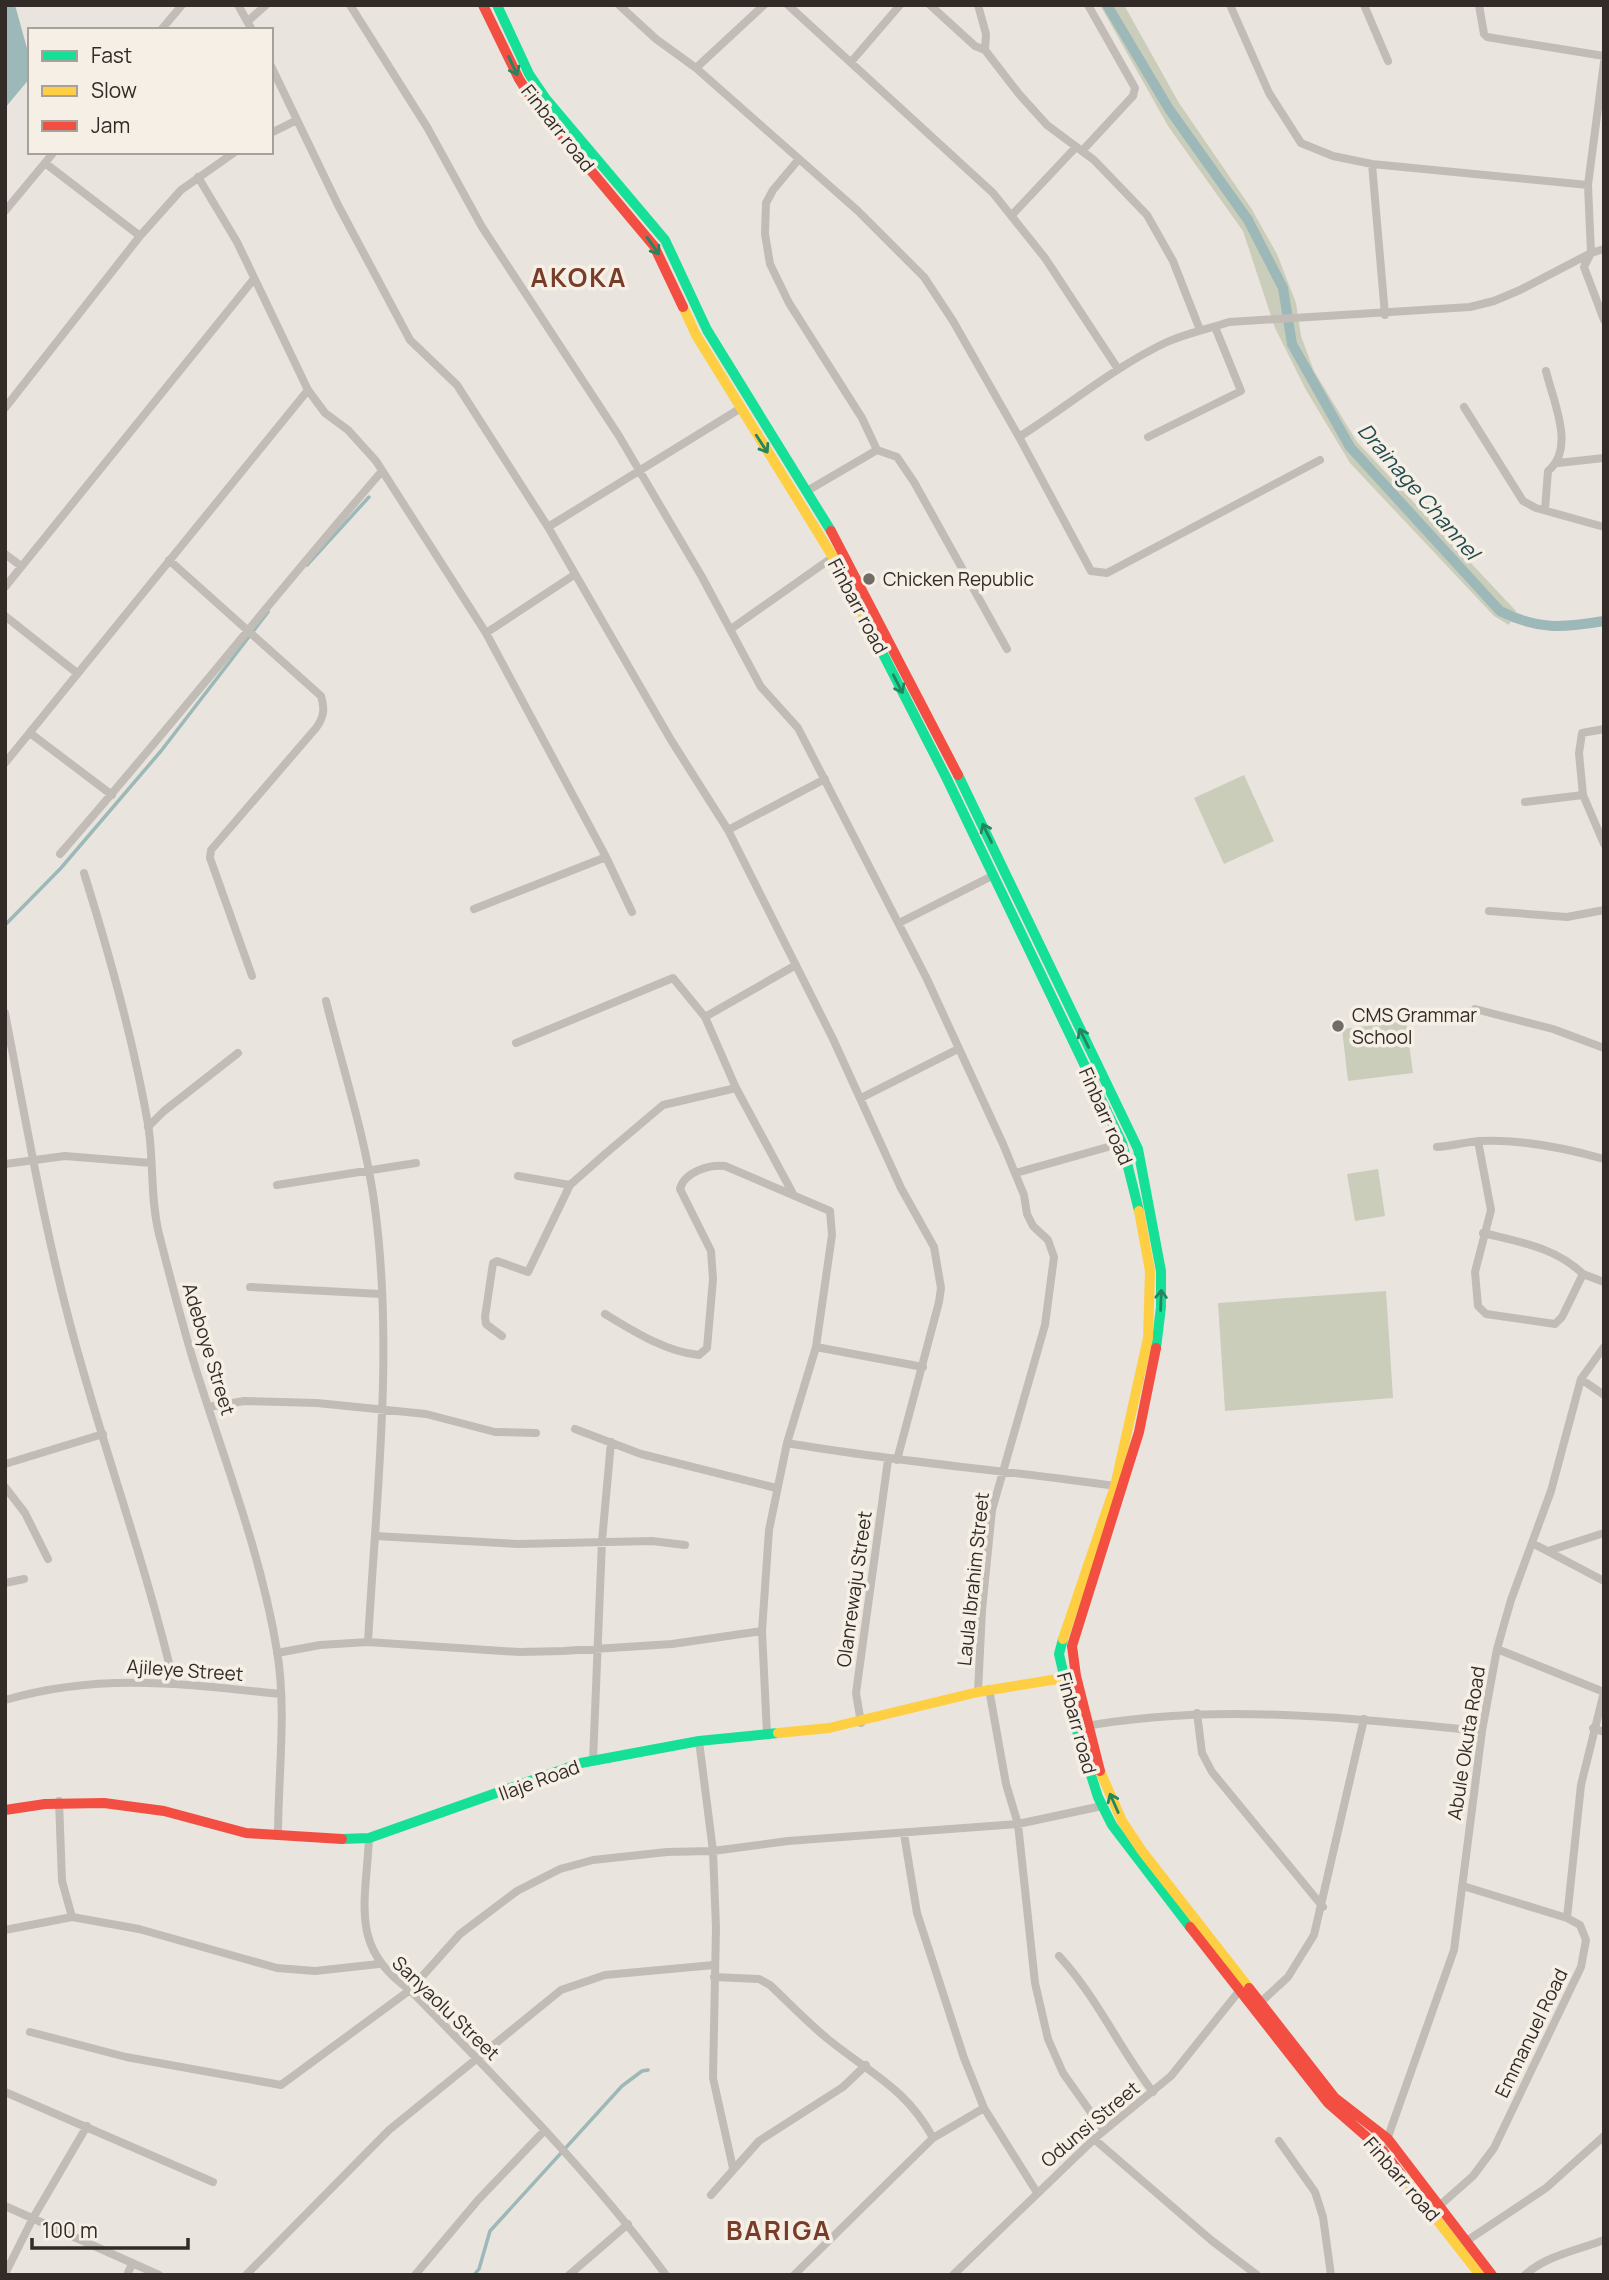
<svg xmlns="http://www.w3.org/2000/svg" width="1609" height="2280" font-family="Manrope,sans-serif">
	<rect width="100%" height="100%" fill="#eae4de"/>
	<path fill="#cacdba" d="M1100 5H1124L1179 103 1251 208 1277 254 1296 303 1301 336 1314 371 1357 442 1516 611 1509 625 1494 616 1350 463 1306 390 1275 328 1243 231 1168 126Z
		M1244 775 1274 841 1224 864 1194 798Z
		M1406 1021 1413 1073 1348 1081 1342 1029Z
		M1378 1169 1385 1216 1355 1221 1347 1174Z
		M1386 1291 1393 1398 1225 1411 1218 1303Z"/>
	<path fill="#9db8b8" d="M5 5H15L30 59V78L5 108Z"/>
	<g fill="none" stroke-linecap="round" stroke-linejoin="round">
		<path stroke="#9db8b8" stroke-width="3.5" d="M307 565 369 497
			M5 925 61 868 161 751 268 612
			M474 2275 479 2269 490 2231 622 2086 642 2071 648 2070"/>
		<path stroke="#9db8b8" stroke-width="10" d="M1107 5 1169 109 1248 220 1283 288 1292 344 1350 447 1500 611C1538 630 1562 628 1604 621"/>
		<path stroke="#c2bcb7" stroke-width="8" d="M238 5 252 30
			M350 5 427 127 482 227 619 436 702 577 761 687 798 728 926 977 1003 1144 1024 1195 1027 1214 1033 1226 1048 1240 1054 1257 1045 1325 992 1510 982 1610 978 1692
			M619 5 656 39 696 68 858 211 924 277 953 321 1019 437 1091 571 1107 573 1320 460
			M788 5 993 193 1045 258 1118 369
			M930 5 975 46 985 50
			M978 5 986 34 985 50 1019 94 1047 125 1094 160 1147 215 1173 261 1200 330
			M1230 5 1269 93 1301 143 1333 156 1372 164 1588 185
			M1364 5 1388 61
			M1479 5 1484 34 1487 37 1604 56
			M248 21 266 5
			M161 30 182 5
			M851 62 900 5
			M1604 62 1588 185 1591 253 1584 267 1604 320
			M271 66 339 207 410 340 457 385 548 527 671 740 728 830 833 1039 901 1188 934 1247 941 1288 939 1302 897 1460
			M696 68 764 5
			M271 133 297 120
			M1082 151 1133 96 1135 88 1088 5
			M799 159 773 190 766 203 765 234 770 264 789 303 862 418 877 450 897 457 914 482 1007 649
			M45 163 140 236
			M1372 164 1385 315
			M198 177 237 242 308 390 325 413 348 430 376 461 486 633 606 857 474 909
			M5 211 54 152
			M1012 215 1076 147
			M1464 407 1523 501 1536 508 1604 527
			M5 408 140 236 181 190 235 152
			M1019 437C1068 406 1114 367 1167 342 1187 333 1208 329 1229 322L1470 307 1494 301 1520 290 1591 253 1604 249
			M1148 437 1241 391 1215 327
			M1558 463 1604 458
			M807 491 877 450
			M1545 509 1548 471C1576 448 1553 401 1546 371
			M548 527 741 408
			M5 554 21 566
			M169 560 321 696C325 709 324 717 316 728L211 850 210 858 252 976
			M5 587 253 280
			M5 616 77 673
			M731 629 833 557
			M486 633 574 575
			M1604 729 1582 733 1579 753 1583 795 1604 844
			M30 733 112 795
			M5 763 308 390
			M1525 802 1583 795
			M728 830 825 779
			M60 854C170 728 273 597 382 471
			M606 857 632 912
			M84 873C110 956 133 1038 148 1124 154 1161 150 1198 159 1234 172 1284 184 1333 200 1382 228 1470 262 1559 277 1651 287 1711 278 1776 278 1836
			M1489 911 1567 917 1604 910
			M899 923 994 875
			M326 1001C343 1070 366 1138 375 1208 394 1352 376 1498 368 1642
			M1475 1009 1553 1029 1604 1048
			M5 1013C28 1132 48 1251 82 1367 112 1473 149 1576 174 1684
			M705 1017 796 965
			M516 1043 673 978 705 1017 736 1088 792 1192
			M861 1098 958 1049
			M148 1127 164 1111 238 1053
			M1478 1141 1491 1210 1475 1272 1478 1306 1486 1314 1555 1324 1562 1317 1583 1274 1604 1282
			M1437 1147C1451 1146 1466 1142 1480 1141 1521 1139 1565 1148 1604 1159
			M5 1164 65 1156 151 1163
			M1016 1173 1122 1143
			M518 1176 570 1185
			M277 1185 416 1163
			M1483 1233C1519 1242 1555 1247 1583 1274
			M250 1287 381 1294
			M605 1314C633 1331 666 1352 699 1355L707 1348 713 1279 711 1251 680 1189C684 1172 710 1164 725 1166L830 1211 832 1235 816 1347 787 1443 769 1530 762 1631 767 1734
			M502 1336 486 1324 485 1317 493 1263 497 1261 528 1272 570 1185 605 1154 663 1105 736 1088
			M816 1347 923 1367
			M1581 1379 1604 1395
			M208 1407 244 1401 317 1403 426 1414 495 1432 536 1433
			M575 1429 641 1454 776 1488
			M787 1443C896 1462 1005 1470 1115 1486
			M5 1464 103 1434
			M5 1487 25 1513 48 1559
			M375 1536 518 1544 652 1541 685 1545
			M1534 1544 1604 1581
			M1548 1551 1604 1533
			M5 1583 24 1579
			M1497 1649 1604 1692
			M277 1653 320 1645 368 1642 519 1652 563 1651 672 1644 762 1631
			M989 1689 1006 1784 1018 1824 1035 1983 1048 2039 1063 2073 1104 2131
			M5 1700C100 1672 184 1684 280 1694
			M1197 1713 1202 1753 1212 1772 1323 1907
			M861 1723 856 1693 888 1460
			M1076 1728C1211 1702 1347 1718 1482 1731
			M1593 1728 1604 1732
			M699 1741 713 1851 716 1928 713 2078 733 2168
			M593 1761 602 1541 611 1442
			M59 1801 62 1881 72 1917
			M904 1834 917 1913 964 2058 984 2108 1036 2191
			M369 1838C366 1903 349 1948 410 1990 499 2081 590 2172 666 2275
			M1463 1886 1567 1918
			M5 1930 72 1917 139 1929 277 1968 315 1971 379 1964
			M1059 1956C1097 1997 1119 2048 1153 2092
			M714 1977 759 1979 770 1985C789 2003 808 2023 829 2040 870 2073 907 2089 933 2138
			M1262 2001 1288 1977 1314 1935 1364 1719
			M30 2032 126 2057 281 2085 410 1990 460 1934 517 1891 560 1869 593 1860 667 1852 713 1851 788 1841 1018 1824 1102 1806
			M5 2092 213 2182
			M1094 2139 1211 2240 1257 2275
			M1279 2141 1315 2192 1323 2217 1331 2275
			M1383 2151 1454 1950 1482 1731 1497 1649 1511 1600 1551 1491 1581 1379 1604 1347
			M711 2195 759 2141 843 2087 866 2065
			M5 2206 159 2275
			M1438 2207 1473 2176 1494 2148 1581 1967 1586 1940 1580 1925 1567 1918 1581 1785 1604 1692
			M1465 2242 1546 2188 1604 2136
			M5 2274 33 2218 87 2126
			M127 2275 132 2264
			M246 2275 389 2130 561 1990 605 1975 714 1965
			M415 2275 478 2200 544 2131
			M569 2275 628 2224
			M794 2275 933 2138 984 2108
			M953 2275 1094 2139 1171 2076 1240 1990
			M1525 2275C1545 2256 1578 2250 1604 2240"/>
		<path stroke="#16e098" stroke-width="10" d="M497 5 529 74 546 99 665 240 707 330 831 531
			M881 650 946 777 1122 1143 1139 1211
			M958 775 1138 1149 1161 1271V1307L1156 1348
			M1063 1639 1059 1654 1076 1728 1098 1797 1112 1825 1190 1927
			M342 1839 369 1838 581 1763 699 1741 778 1733"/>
		<path stroke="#ffcf43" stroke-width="10" d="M683 307 696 335 833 557 881 650
			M1063 1639 1115 1486 1148 1338 1150 1271 1139 1211
			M778 1733 829 1728 978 1692 1070 1677
			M1100 1771 1122 1821 1142 1851 1249 1988
			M1401 2174 1480 2275"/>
		<path stroke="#f24e42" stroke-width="10" d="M483 5 519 79 536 105 654 246 683 307
			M831 531 958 775
			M1100 1771 1076 1676 1072 1646 1139 1432 1156 1348
			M5 1810 45 1804 104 1803 164 1811 246 1833 342 1839
			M1190 1927 1328 2103 1383 2151 1401 2174
			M1249 1988 1335 2098 1388 2139 1492 2275"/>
	</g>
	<defs><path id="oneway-shaft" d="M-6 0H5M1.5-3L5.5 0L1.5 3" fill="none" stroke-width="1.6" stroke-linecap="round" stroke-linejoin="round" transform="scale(1.75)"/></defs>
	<g stroke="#248660">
		<use href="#oneway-shaft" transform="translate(513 66) rotate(65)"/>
		<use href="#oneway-shaft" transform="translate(653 246) rotate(55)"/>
		<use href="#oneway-shaft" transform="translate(762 444) rotate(57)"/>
		<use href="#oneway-shaft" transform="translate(898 684) rotate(63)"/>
		<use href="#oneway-shaft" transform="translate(987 833) rotate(-116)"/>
		<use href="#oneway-shaft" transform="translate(1084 1038) rotate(-116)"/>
		<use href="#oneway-shaft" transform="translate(1161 1300) rotate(-88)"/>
		<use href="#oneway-shaft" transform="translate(1114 1803) rotate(-114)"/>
	</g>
	<g fill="#726c67" stroke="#f6efe5" stroke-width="2.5">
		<circle cx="869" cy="579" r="7"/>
		<circle cx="1338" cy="1026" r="7"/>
	</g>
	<g text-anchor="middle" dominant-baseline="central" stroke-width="7" stroke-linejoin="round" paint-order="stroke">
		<g font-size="19" fill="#322b27" stroke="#f6efe5">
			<text transform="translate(558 128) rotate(52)">Finbarr road</text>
			<text transform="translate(858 606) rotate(62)">Finbarr road</text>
			<text transform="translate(1106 1116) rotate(66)">Finbarr road</text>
			<text transform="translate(209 1349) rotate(73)">Adeboye Street</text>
			<text transform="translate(973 1579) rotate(-84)">Laula Ibrahim Street</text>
			<text transform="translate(854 1589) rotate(-82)">Olanrewaju Street</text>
			<text transform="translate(185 1670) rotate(4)">Ajileye Street</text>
			<text transform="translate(1077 1723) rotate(75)">Finbarr road</text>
			<text transform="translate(1466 1743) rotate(-81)">Abule Okuta Road</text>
			<text transform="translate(539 1780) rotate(-20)">Ilaje Road</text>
			<text transform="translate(446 2008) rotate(44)">Sanyaolu Street</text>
			<text transform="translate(1531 2033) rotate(-64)">Emmanuel Road</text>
			<text transform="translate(1090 2124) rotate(-40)">Odunsi Street</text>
			<text transform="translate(1402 2179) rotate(49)">Finbarr road</text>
		</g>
		<g font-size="19" fill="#322b27" stroke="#f6efe5" text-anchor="start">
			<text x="883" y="579">Chicken Republic</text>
			<text x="1352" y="1015">CMS Grammar<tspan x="1352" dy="22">School</tspan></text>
		</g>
		<g font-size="21" font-style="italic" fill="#214b4f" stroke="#f6efe5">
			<text transform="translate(1419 491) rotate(49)">Drainage Channel</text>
		</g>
		<g font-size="26" font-weight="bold" letter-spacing="2" fill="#783d29" stroke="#f6efe5">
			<text x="579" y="277">AKOKA</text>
			<text x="779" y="2230">BARIGA</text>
		</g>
	</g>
	<rect width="1609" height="2280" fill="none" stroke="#322b27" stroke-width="14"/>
	<rect x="28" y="28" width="245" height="126" fill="#f6efe5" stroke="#a8a199" stroke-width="2"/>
	<rect x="42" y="51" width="35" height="10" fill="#16e098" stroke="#a8a199" stroke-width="2"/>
	<text x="91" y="63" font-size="21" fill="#322b27">Fast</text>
	<rect x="42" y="86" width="35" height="10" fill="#ffcf43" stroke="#a8a199" stroke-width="2"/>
	<text x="91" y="98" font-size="21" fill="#322b27">Slow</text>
	<rect x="42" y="121" width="35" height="10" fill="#f24e42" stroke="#a8a199" stroke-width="2"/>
	<text x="91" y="133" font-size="21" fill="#322b27">Jam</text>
	<path d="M32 2238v10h156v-10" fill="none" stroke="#322b27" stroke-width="3.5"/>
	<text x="42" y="2238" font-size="21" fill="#322b27" stroke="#f6efe5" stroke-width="5" paint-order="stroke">100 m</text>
</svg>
